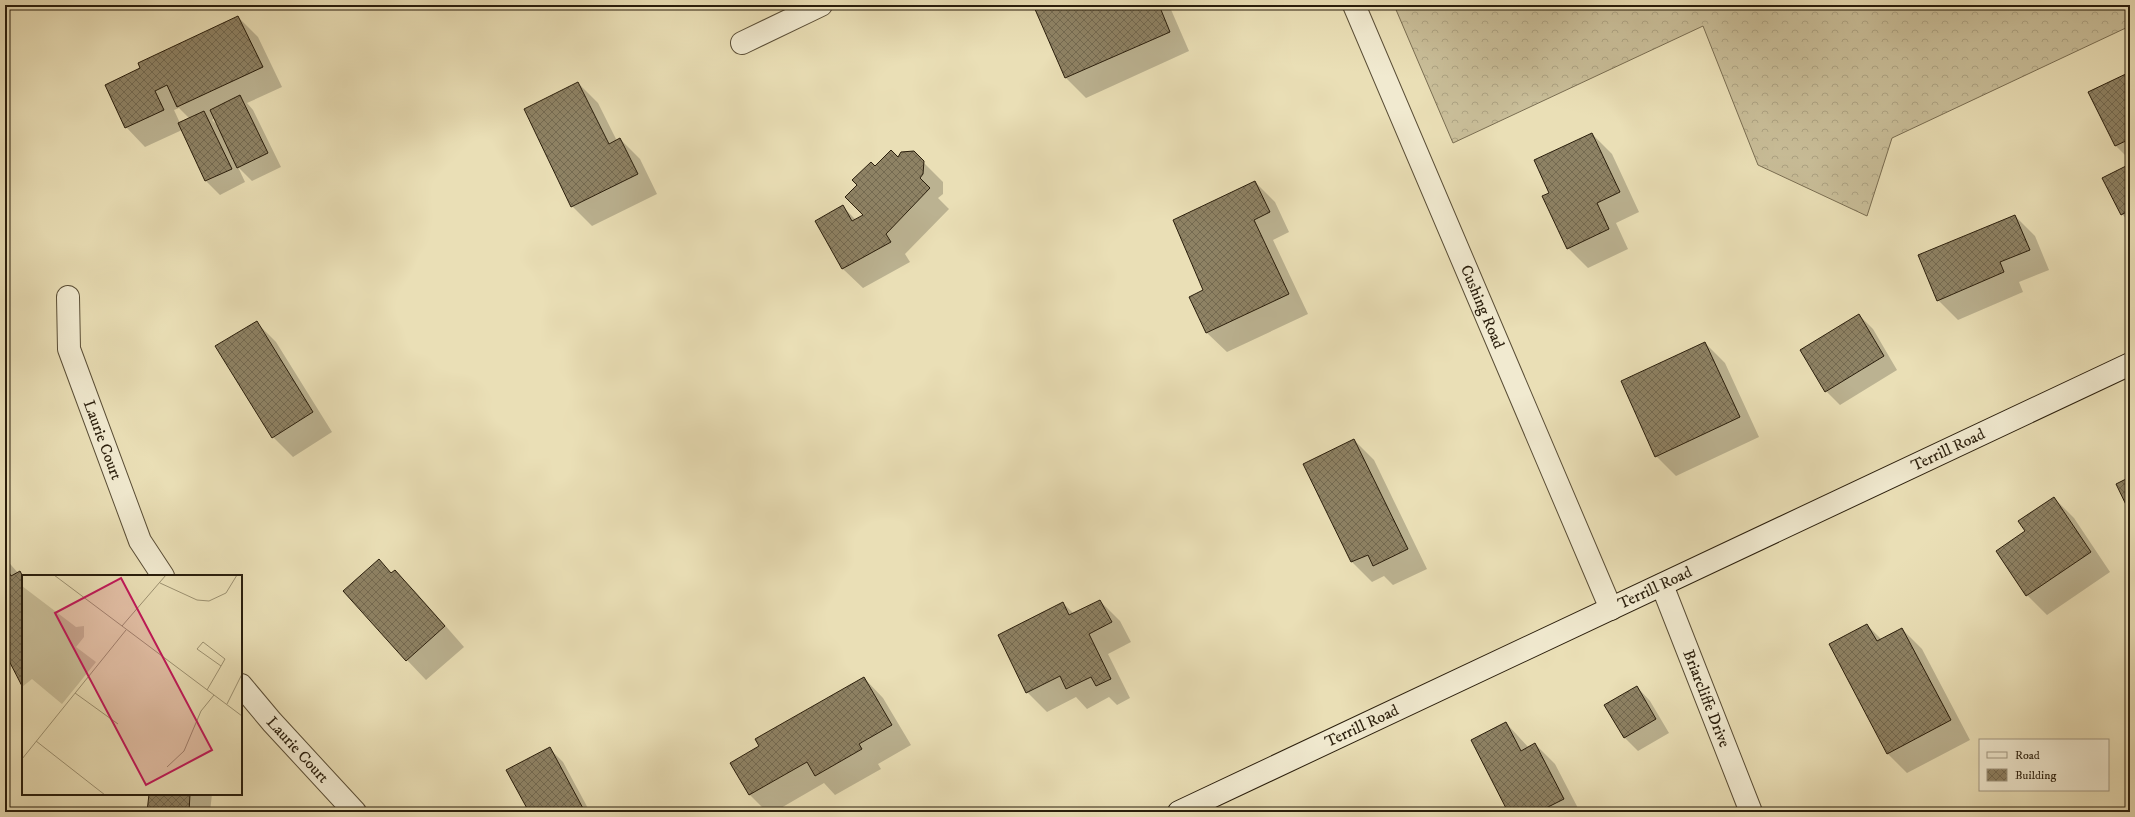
<svg xmlns="http://www.w3.org/2000/svg" width="2135" height="817" font-family="'IM FELL DW Pica',serif">
	<defs>
		<pattern id="forest-crowns" width="20" height="18" patternUnits="userSpaceOnUse"><rect width="20" height="18" fill="#c9be99"/><path d="M2 6a3 3 0 1 1 6 0M12 15a3 3 0 1 1 6 0" fill="none" stroke="#ada383"/></pattern>
		<pattern id="building-cross-hatch" width="8" height="8" patternUnits="userSpaceOnUse"><rect width="8" height="8" fill="#8e8264"/><path d="M0 0l8 8M0 8l8-8" fill="none" stroke="#746a51"/></pattern>
	</defs>
	<rect width="100%" height="100%" fill="#eadfb6"/>
	<filter id="stains"><feTurbulence type="fractalNoise" baseFrequency=".005" numOctaves="4"/><feColorMatrix values="0 0 0 0 .2 0 0 0 0 .09 0 0 0 0 .02 0 0 0 .5 -.17"/></filter>
	<radialGradient id="worn" r=".72"><stop offset=".6" stop-color="#630" stop-opacity="0"/><stop offset="1" stop-color="#630" stop-opacity=".3"/></radialGradient>
	<path fill="url(#forest-crowns)" stroke="#7a6e52" d="M1394 5H2130V26L1892 138 1867 216 1758 165 1703 26 1453 143Z"/>
	<path fill="#0003" fill-rule="evenodd" d="M1042 5H1169L1189 51 1086 98 1066 78 1036 8Z
		M238 17 258 37 282 87 247 103 253 110 281 167 252 181 238 167 245 182 220 195 206 181 182 130 145 147 126 127 141 69ZM179 108 190 119 180 123 174 110ZM215 118 218 126 212 120Z
		M2130 73V160L2116 146Z
		M578 83 598 103 617 141 620 139 640 159 657 194 592 226 572 206Z
		M1592 134 1612 154 1639 212 1616 223 1628 249 1588 268 1568 248 1550 193Z
		M913 152 943 182V194L938 198 949 209 905 254 910 262 863 288 843 269 817 221 842 206 856 220 864 215 858 185 875 168Z
		M2130 165V223L2122 214Z
		M1255 182 1275 202 1289 232 1273 240 1308 314 1227 352 1207 333 1190 297 1204 291Z
		M2015 216 2035 236 2049 270 2019 282 2023 292 1958 320 1938 300Z
		M1859 315 1873 329 1897 370 1840 405 1826 391Z
		M256 322 276 342 332 432 293 457 273 437Z
		M1705 343 1725 363 1759 437 1676 476 1656 456Z
		M1354 440 1374 460 1427 569 1393 585 1384 576 1372 582 1352 562 1305 464Z
		M2054 498 2074 518 2110 572 2047 615 2027 595V532Z
		M5 558 18 573 20 572 24 576 23 686 5 651Z
		M379 561 392 574 395 571 415 591 464 647 426 680 407 660Z
		M1100 601 1120 621 1131 642 1108 654 1130 698 1117 705 1109 697 1087 709 1076 697 1047 712 1027 692 1063 603 1074 614Z
		M1867 625 1882 640 1902 629 1922 649 1970 740 1907 773 1888 754Z
		M864 678 883 698 911 745 878 764 881 769 835 795 824 783 774 812H767L750 795 731 763 760 746Z
		M1637 687 1650 701 1669 733 1638 751 1624 737Z
		M1506 723 1529 748 1535 744 1555 764 1580 812H1509Z
		M549 748 563 762 590 812H530Z
		M150 794H212L210 812H148Z"/>
	<path fill="url(#building-cross-hatch)" stroke="#2a1e0c" d="M1040 5H1159L1170 32 1065 78 1034 7Z
		M238 16 263 67 177 107 167 85 155 91 164 110 125 128 105 85 140 68 138 63Z
		M2130 72V139L2115 146 2088 92Z
		M578 82 609 144 620 138 638 174 571 207 524 109Z
		M240 95 268 153 237 168 210 110Z
		M204 111 232 169 205 181 178 123Z
		M1592 133 1620 192 1597 203 1609 229 1567 249 1542 196 1549 193 1534 160Z
		M891 150 898 157 901 152 914 151 924 161 923 174 920 178 930 188 886 234 891 242 842 269 815 221 843 205 852 221 863 215 845 197 857 185 852 180 871 162 875 166Z
		M2130 164V210L2121 215 2102 178Z
		M1255 181 1270 212 1254 220 1289 294 1206 333 1189 297 1203 290 1173 220Z
		M2015 215 2030 250 2000 262 2004 272 1937 301 1918 255Z
		M1859 314 1884 356 1825 392 1800 350Z
		M257 321 313 412 272 438 215 346Z
		M1705 342 1740 417 1655 457 1621 381Z
		M1354 439 1408 549 1373 566 1368 555 1351 562 1303 464Z
		M2130 477V513L2116 484Z
		M2054 497 2091 552 2026 596 1996 551 2025 531 2018 521Z
		M379 559 391 573 395 570 445 626 406 661 343 591Z
		M5 565 11 576 20 571 23 577V688L5 653Z
		M1100 600 1112 622 1089 634 1111 679 1096 686 1091 677 1066 689 1060 676 1026 693 998 635 1063 602 1069 615Z
		M1867 624 1877 641 1902 628 1951 720 1887 754 1829 644Z
		M864 677 892 725 859 744 862 749 815 776 807 762 749 795 730 763 759 746 755 739Z
		M1637 686 1656 719 1624 738 1604 705Z
		M1506 722 1521 751 1535 743 1564 799 1538 812H1508L1471 740Z
		M550 747 585 812H529L506 770Z
		M149 794H190L189 812H147Z"/>
	<g fill="none" stroke-linecap="round" stroke-linejoin="round">
		<g stroke="#5a4e36" stroke-width="24">
			<g id="street">
				<path id="s1" d="M1354 5 1611 609"/>
				<path d="M742 43 821 5"/>
				<path id="s2" d="M68 297 69 349 140 541 163 576"/>
				<path id="s3" d="M1662 585 1751 812"/>
				<path id="s4" d="M241 685 272 722 355 812"/>
			</g>
		</g>
		<g stroke="#2a1e0c" stroke-width="24">
			<g id="secondary">
				<path id="s5" d="M1179 812 2130 364"/>
			</g>
		</g>
		<use href="#street" stroke="#f1ead0" stroke-width="22"/>
		<use href="#secondary" stroke="#f1ead0" stroke-width="22"/>
	</g>
	<g text-anchor="middle" dominant-baseline="central" stroke-width="4" stroke-linejoin="round" paint-order="stroke">
		<g font-size="16" fill="#2a1e0c" stroke="#f1ead0">
			<text stroke="none"><textPath href="#s1" startOffset="328">Cushing Road</textPath></text>
			<text stroke="none"><textPath href="#s2" startOffset="149">Laurie Court</textPath></text>
			<text stroke="none"><textPath href="#s5" startOffset="850">Terrill Road</textPath></text>
			<text stroke="none"><textPath href="#s5" startOffset="526">Terrill Road</textPath></text>
			<text stroke="none"><textPath href="#s3" startOffset="122">Briarcliffe Drive</textPath></text>
			<text stroke="none"><textPath href="#s5" startOffset="202">Terrill Road</textPath></text>
			<text stroke="none"><textPath href="#s4" startOffset="86">Laurie Court</textPath></text>
		</g>
	</g>
	<g transform="translate(22 575)">
		<rect width="220" height="220" fill="#eadfb6"/>
		<path d="M0 11 54 52 62 51V62L54 72 74 87 40 129 10 104 0 112Z" fill="#c9be99"/>
		<path fill="none" stroke="#9d9272" stroke-width="1" d="M32 0 220 141M138 8 175 25 187 26 204 18 215 0M100 51 144 0M185 115 199 91 175 74 181 67 203 84 199 91M53 118 96 149M205 129 220 99M14 166 83 220M0 184 104 55M145 192 162 176 179 136 192 120"/>
		<path fill="#c2185b" fill-opacity="0.15" stroke="#c2185b" stroke-width="2" d="M99 3 190 175 124 210 33 38Z"/>
		<rect width="220" height="220" fill="none" stroke="#2a1e0c" stroke-width="2"/>
	</g>
	<rect width="2135" height="817" fill="none" stroke="#eadfb6" stroke-width="20"/>
	<rect x="6" y="6" width="2123" height="805" fill="none" stroke="#2a1e0c" stroke-width="2"/>
	<rect x="10" y="10" width="2115" height="797" fill="none" stroke="#2a1e0c"/>
	<rect x="1979" y="739" width="130" height="52" fill="#f1ead0" stroke="#a19882"/>
	<rect x="1987" y="752" width="20" height="6" fill="#f1ead0" stroke="#a19882"/>
	<text x="2015" y="759" font-size="12" fill="#2a1e0c">Road</text>
	<rect x="1987" y="769" width="20" height="12" fill="url(#building-cross-hatch)" stroke="#a19882"/>
	<text x="2015" y="779" font-size="12" fill="#2a1e0c">Building</text>
	<rect width="100%" height="100%" filter="url(#stains)"/>
	<rect width="100%" height="100%" fill="url(#worn)"/>
</svg>
